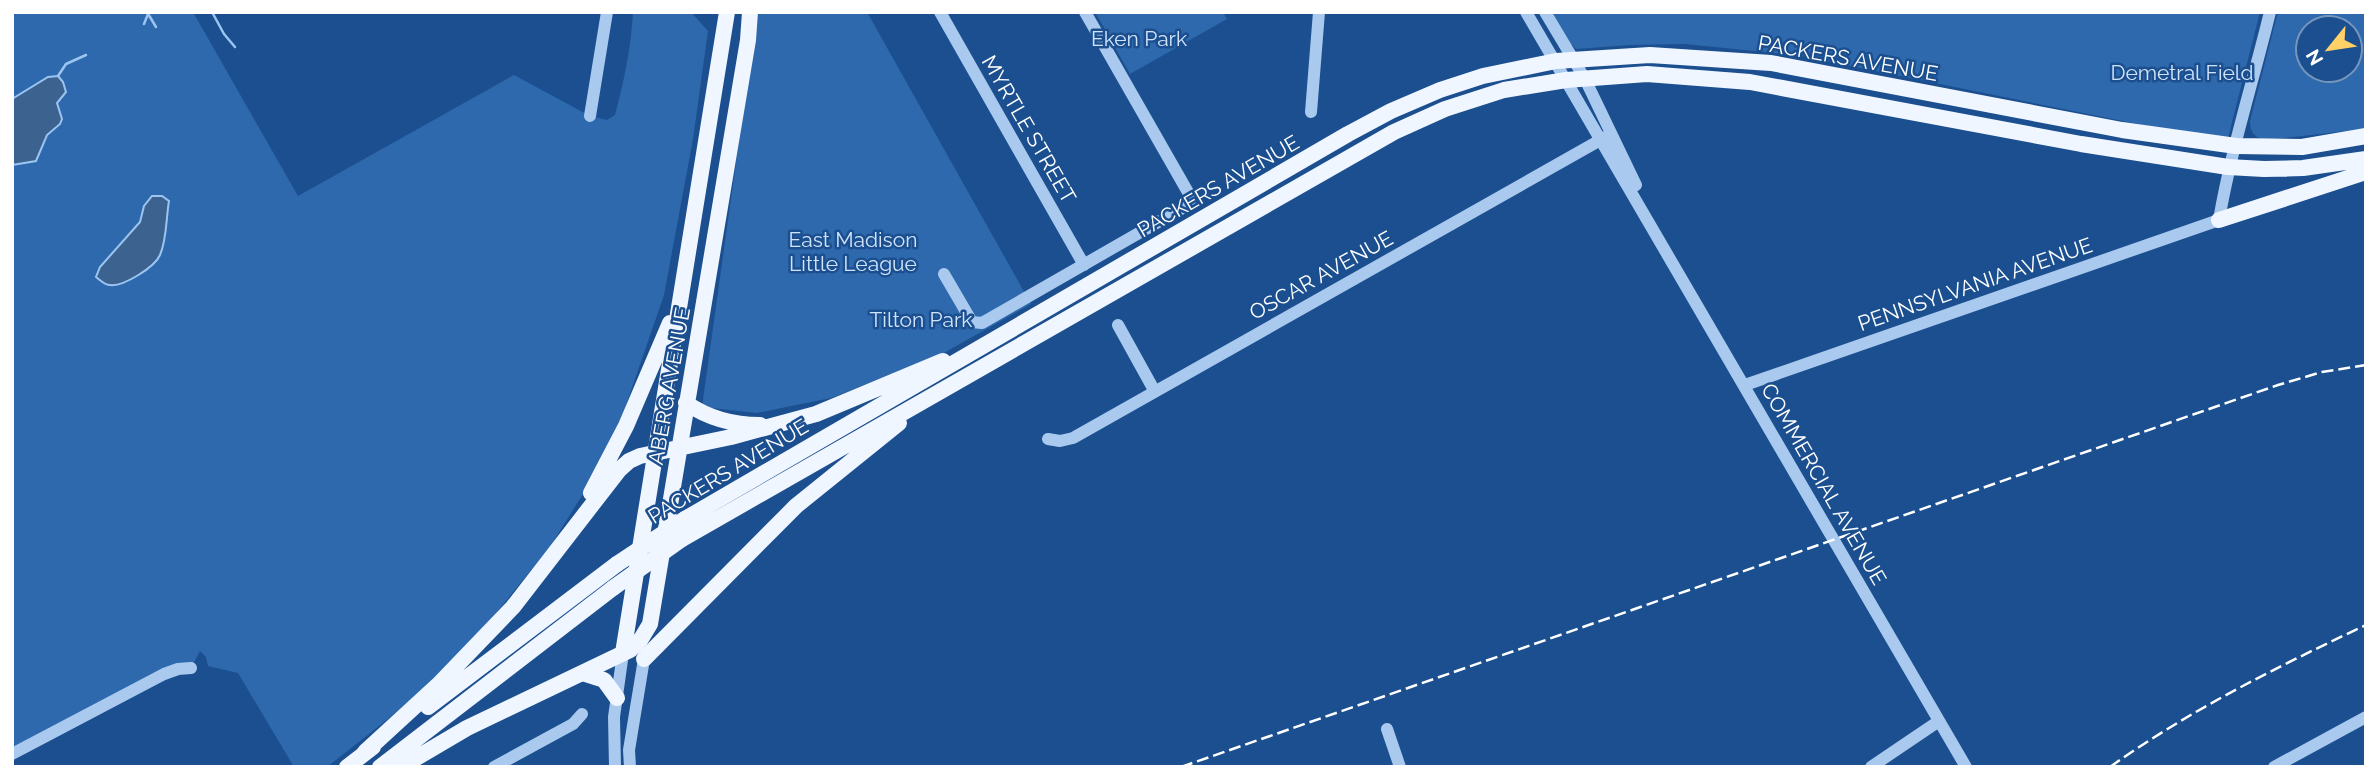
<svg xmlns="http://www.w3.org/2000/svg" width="2378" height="779" font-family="Raleway,sans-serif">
	<rect width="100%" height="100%" fill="#1b4f8f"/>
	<path fill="#2e69ad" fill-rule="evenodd" d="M12 12H193L298 196 514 75 590 116 607 120 615 115C624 81 631 48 633 12H691L708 31 693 139 664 295 624 411 599 468 550 547 478 635 441 673 388 719 327 767H294L238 673 208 666 206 657 200 651 191 668 12 754Z
		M757 12H867L1031 304 942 354 831 398 757 413 702 407Z
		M1095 12H1223L1227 19 1130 74Z
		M1551 12H2260L2227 142 1796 55 1684 44 1630 45 1576 49 1571 44Z
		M2278 12H2366V129L2264 140C2254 137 2250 132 2250 121ZM2308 28H2350V70H2308Z"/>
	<path fill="#3c6290" stroke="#9cc4f0" stroke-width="2" d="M58 76 63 82 66 92 57 103 62 119 60 124 47 135 36 161 12 165V99L48 77Z
		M152 196H162L169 201C166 218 167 239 160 255 155 267 123 287 110 285 105 285 100 280 96 277L100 267 140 222 144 206Z"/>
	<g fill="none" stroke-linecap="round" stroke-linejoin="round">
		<path stroke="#9cc4f0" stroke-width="2.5" d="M147 12 156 27
			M212 12 224 34 235 47
			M144 24 148 14
			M58 76 66 64 86 55"/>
		<path stroke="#a9c9ee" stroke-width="12" d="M940 12 1084 265
			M1526 12 1966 767
			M1545 12 1585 79 1636 185
			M1311 112 1319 12
			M590 116 607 12
			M944 274 972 322 982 323 1186 206 1190 201 1189 194 1085 12
			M1118 325 1154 390
			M1745 385 2219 220C2231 150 2253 82 2270 12
			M1048 439 1060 441 1073 438 1611 134
			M1387 729 1400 767
			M12 754 164 674 178 669 191 668
			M494 767 573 724 582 714
			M615 767 614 717 623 653
			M630 767 629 750 645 653
			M1871 767 1939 721
			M2274 767 2366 717"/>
		<path stroke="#f0f6ff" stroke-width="16" d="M2219 220 2366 172
			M686 403C708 418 733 425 760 425
			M591 493 626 426 670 323
			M685 519 1348 134 1391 111 1440 90 1483 76 1556 61 1650 55 1771 63 2122 130 2236 146 2302 147 2366 136
			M682 539 1394 132 1445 109 1504 90 1566 80 1647 74 1750 82 2081 144 2228 167 2264 169 2303 168 2366 159
			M623 653 727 12
			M644 659 796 506 899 423
			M582 673 604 680 617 698
			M428 707 617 564
			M365 752 438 685 513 607 619 470 629 461 640 456 731 437 816 414 943 361
			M347 767 373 747
			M380 767 613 588
			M401 767 467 728 630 650 641 639 650 624 748 40 750 12"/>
		<path stroke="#fff" stroke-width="2.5" stroke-dasharray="12 5" stroke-linecap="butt" d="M1181 767 2278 385 2322 372 2366 365
			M2110 767C2190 710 2277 667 2366 625"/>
		<path stroke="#f0f6ff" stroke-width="16" d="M617 564 685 519
			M613 588 682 539"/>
	</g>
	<g text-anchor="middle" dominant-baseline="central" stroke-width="5" stroke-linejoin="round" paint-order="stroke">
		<g font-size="21" fill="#cfe3fa" stroke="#1b4f8f">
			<text x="1139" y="38">Eken Park</text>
			<text x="2182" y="72">Demetral Field</text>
			<text x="853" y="239">East Madison<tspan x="853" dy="24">Little League</tspan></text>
			<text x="921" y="319">Tilton Park</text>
		</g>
		<g font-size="21" fill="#fff" stroke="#1b4f8f">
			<text transform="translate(1848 58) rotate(10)">PACKERS AVENUE</text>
			<text transform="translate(1029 129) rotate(60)">MYRTLE STREET</text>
			<text transform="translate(1218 186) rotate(-30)">PACKERS AVENUE</text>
			<text transform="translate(1321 275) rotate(-29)">OSCAR AVENUE</text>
			<text transform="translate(1975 284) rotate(-19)">PENNSYLVANIA AVENUE</text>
			<text transform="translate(669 386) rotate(-80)">ABERG AVENUE</text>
			<text transform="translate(728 471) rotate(-31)">PACKERS AVENUE</text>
			<text transform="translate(1824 484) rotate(60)">COMMERCIAL AVENUE</text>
		</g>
	</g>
	<rect width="2378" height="779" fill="none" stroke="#ffffff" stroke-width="28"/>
	<g transform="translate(2329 49) rotate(240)"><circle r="33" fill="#1b4f8f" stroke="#7695bc" stroke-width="2"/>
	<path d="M0-5L12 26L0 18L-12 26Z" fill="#ffd166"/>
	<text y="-10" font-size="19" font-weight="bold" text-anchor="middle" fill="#ffffff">N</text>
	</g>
</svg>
